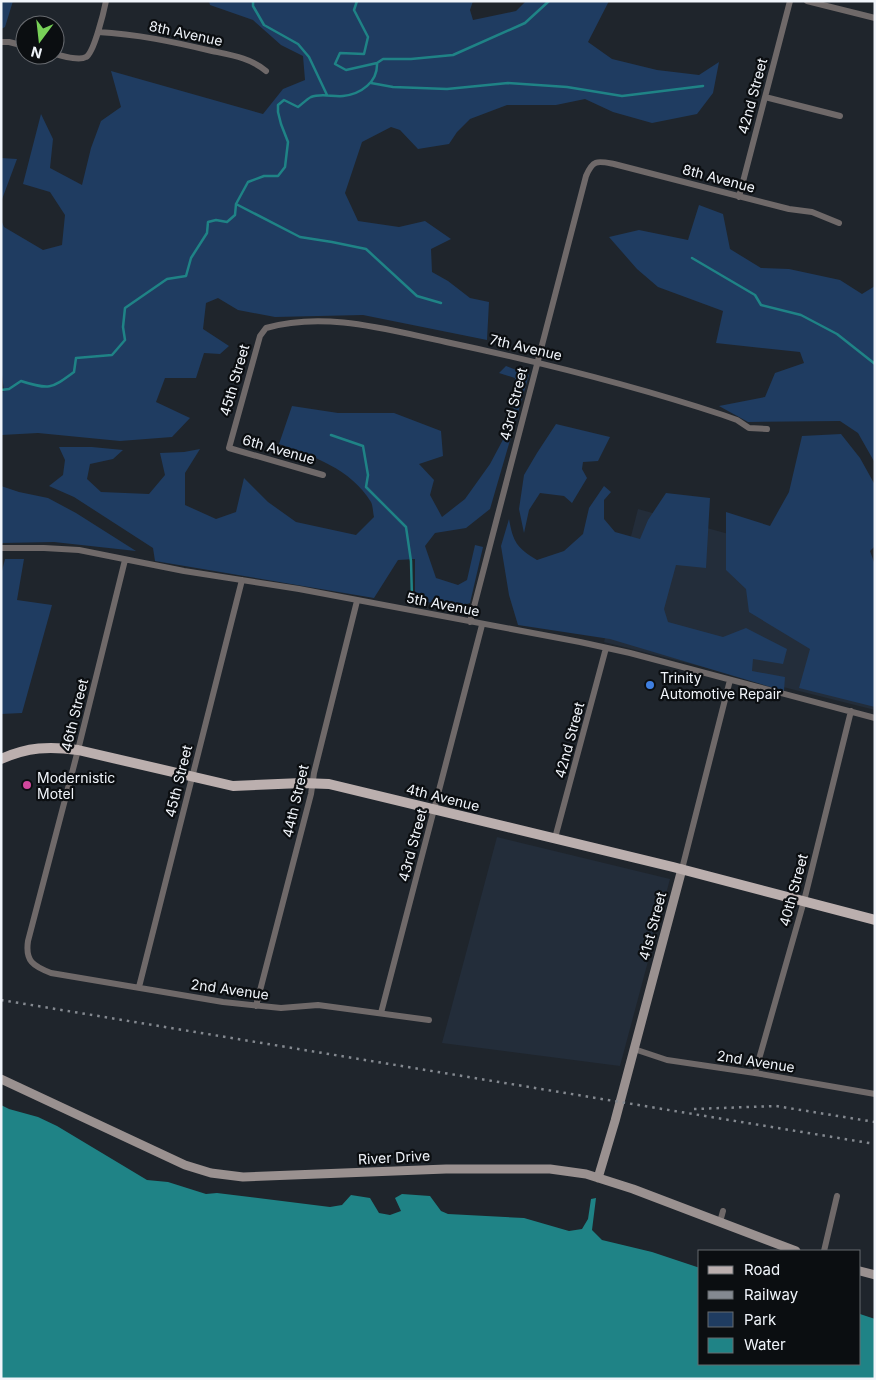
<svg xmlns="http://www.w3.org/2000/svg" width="876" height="1380" font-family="Inter,sans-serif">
	<rect width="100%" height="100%" fill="#1f252c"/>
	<path fill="#232d3a" d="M638 509 765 544 875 637V710L604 642Z
		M497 837 670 879 620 1066 442 1043Z"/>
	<path fill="#1f3c61" d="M1 1H13L5 27 1 29Z
		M209 1H473L470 10 473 20 516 11 526 1H609L588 42 612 59 657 70 699 75 719 62 713 93 697 114 652 123 613 112 585 99 556 105H507L470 119 457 132 449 144 418 149 400 130 391 127 362 142 345 193 358 221 399 227 425 221 451 239 431 249 432 272 448 281 470 298 489 302 487 340 363 315 275 317 238 310 218 298 206 303 203 329 229 346 220 354 204 353 196 378H165L156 402 190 418 172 437 120 441 38 433 1 435V392L4 391 1 367V220L4 227 43 250 62 245 65 215 50 192 23 184 41 114 53 139 50 168 82 185 91 148 101 121 121 107 111 71 263 114 283 89 305 80 303 56 281 45 253 20 210 5Z
		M1 158 17 159 1 202Z
		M699 205 723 214 730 249 761 268 789 269 840 280 862 294 875 286V463L858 433 840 421 748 422 719 406 765 397 775 373 804 363 800 352 716 343 723 311 658 287 637 269 609 237 639 230 688 240Z
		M506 366 529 375 490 509 466 528 435 533 425 546 436 578 458 585 467 580 475 545 483 547 470 603 458 607 415 600V559L398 560 374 598 155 561 153 548 74 497 49 486 63 475 65 460 59 447H92L123 450 113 459 90 464 87 479 101 492 149 494 165 475 160 453 184 452 200 449 185 473V505L216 519 236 512 244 478 268 502 296 522 356 535 374 517C373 513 373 506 371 502 351 469 313 456 279 444L292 406 338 413H394L441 431 443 456 419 464 434 480 430 495 442 517 465 499 490 464 513 421 515 378 499 373Z
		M556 424 610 437 598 461 583 462 582 469 587 478 572 503 564 496 540 493 529 510 524 533 519 509 524 475 537 453Z
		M841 434 860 458 875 485V546L870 551 875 565V707L799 688 810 649 749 612 746 589 726 570V512L770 526 789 492 802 436Z
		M1 486 19 492 48 498 76 513 136 551 54 542 1 543Z
		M604 486 611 492 604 500V519L615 532 640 539 648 520 666 493 710 498 706 568 676 565 664 609 668 622 723 637 746 628 787 649 783 664 753 659 752 671 785 677 784 691 610 639 518 625 509 595 501 546 509 519C513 542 517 548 537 560L564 551 583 534 589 508Z
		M5 559H24L17 600 52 605 22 713 1 714V575Z"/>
	<path fill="#1f8386" d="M1 1105 9 1109 38 1117 57 1126 147 1180 168 1182 206 1194 217 1193 330 1207 342 1205 351 1195 370 1198 379 1213 390 1215 401 1211 395 1198 402 1194 430 1196 441 1211 448 1214 524 1218 569 1231 582 1229 588 1219 591 1199 596 1198 592 1230 602 1240 652 1252 700 1268V1364H860V1314L875 1319V1379H1Z"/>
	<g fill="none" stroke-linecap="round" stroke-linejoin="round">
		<path stroke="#1f8386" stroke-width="2.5" d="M253 1V6L264 25 298 44 309 57 327 95
			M377 63 383 59H411L453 55 525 23 549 1
			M371 83 393 87 447 89 508 83 567 87 622 96 703 86
			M236 204 300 237 332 242 366 249 417 296 441 303
			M692 258 755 295 761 305 801 315 837 334 875 364
			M1 390 9 389 21 381C49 390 51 389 74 372L76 358 112 355 125 340 123 327 125 308 167 279 186 276 191 258 207 233 208 222 216 220 227 222 235 215 236 204 248 182 264 176H278L285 167 288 142 281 124 278 112V105L284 100 298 107C302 104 307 99 311 97 321 93 333 97 343 96 361 94 378 82 377 63L346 70 335 64 340 53 364 54 368 37 354 10 357 1
			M331 435 363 446 368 475 366 487 406 527 411 561 412 599"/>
		<path stroke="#6f6969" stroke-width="6" d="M807 1 875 18
			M98 32C137 34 174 42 212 51 231 55 251 58 266 71
			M1 42H9L25 46
			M55 54C63 56 79 61 86 57 94 53 104 11 106 1
			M765 97 840 116
			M739 197 790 1
			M323 475 229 448 260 336 266 328C326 311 388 330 446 342 540 362 632 385 723 415L737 420 749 428 767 429
			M1 548H44L79 550 184 571 299 589 580 642 630 653 875 718
			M125 560 78 750 28 941C25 961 33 966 51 973L223 1002 281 1008 318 1005 429 1020
			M470 622 586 176C593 159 598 161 614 164L789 209 812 212 839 223
			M555 838 606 648
			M682 869 730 680
			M139 987 242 580
			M256 1006 311 794 314 773 357 601
			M381 1013 482 625
			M634 1049 667 1060 755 1073 875 1094
			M755 1073 804 901 851 711
			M720 1222 723 1211
			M824 1251 837 1196"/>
		<path stroke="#9a9190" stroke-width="9" d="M1 1079 185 1165 211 1173 243 1177 446 1169H550L586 1174 633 1189 796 1251
			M598 1178 615 1121 682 869
			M860 1271 875 1275"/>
		<path stroke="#bbafae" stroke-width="10" d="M1 759C28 747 49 746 78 750L233 786 302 783 329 784 673 867 875 920"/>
		<path stroke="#848990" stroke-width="2.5" stroke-dasharray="2.5 5" stroke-linecap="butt" d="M1 1000 875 1144
			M694 1109 776 1106 875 1122"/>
	</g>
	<circle fill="#3f7fe0" stroke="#0b0e11" stroke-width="2" cx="650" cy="685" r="5"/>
	<circle fill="#d1479c" stroke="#0b0e11" stroke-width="2" cx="27" cy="785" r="5"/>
	<g text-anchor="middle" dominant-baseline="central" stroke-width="4.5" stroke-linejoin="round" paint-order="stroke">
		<g font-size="14" fill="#f1f5fb" stroke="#0b0e11">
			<text transform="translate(186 33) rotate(12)">8th Avenue</text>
			<text transform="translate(752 96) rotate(-75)">42nd Street</text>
			<text transform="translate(719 178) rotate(15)">8th Avenue</text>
			<text transform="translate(526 347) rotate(13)">7th Avenue</text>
			<text transform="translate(234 380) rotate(-74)">45th Street</text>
			<text transform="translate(513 404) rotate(-76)">43rd Street</text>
			<text transform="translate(279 449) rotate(16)">6th Avenue</text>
			<text transform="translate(443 604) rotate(11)">5th Avenue</text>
			<text transform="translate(74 715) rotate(-76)">46th Street</text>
			<text transform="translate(569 740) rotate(-75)">42nd Street</text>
			<text transform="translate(178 781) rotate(-76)">45th Street</text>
			<text transform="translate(443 797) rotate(14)">4th Avenue</text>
			<text transform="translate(295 801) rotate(-77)">44th Street</text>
			<text transform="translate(412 845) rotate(-75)">43rd Street</text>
			<text transform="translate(793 890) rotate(-75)">40th Street</text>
			<text transform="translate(652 926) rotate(-75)">41st Street</text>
			<text transform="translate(230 989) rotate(8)">2nd Avenue</text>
			<text transform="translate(756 1061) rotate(9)">2nd Avenue</text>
			<text transform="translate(394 1157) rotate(-3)">River Drive</text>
		</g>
		<g font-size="14" fill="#f1f5fb" stroke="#0b0e11" text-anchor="start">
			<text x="660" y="677">Trinity<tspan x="660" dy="16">Automotive Repair</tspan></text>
			<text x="37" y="777">Modernistic<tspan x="37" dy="16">Motel</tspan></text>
		</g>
	</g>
	<rect width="876" height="1380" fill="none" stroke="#f1f5fb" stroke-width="5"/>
	<rect x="698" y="1250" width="162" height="115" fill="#0b0e11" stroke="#676a6f"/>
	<rect x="708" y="1266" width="25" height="8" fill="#bbafae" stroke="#676a6f"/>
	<text x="744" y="1275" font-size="15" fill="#f1f5fb">Road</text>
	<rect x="708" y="1291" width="25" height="8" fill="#848990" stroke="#676a6f"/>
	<text x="744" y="1300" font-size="15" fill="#f1f5fb">Railway</text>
	<rect x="708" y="1312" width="25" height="15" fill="#1f3c61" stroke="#676a6f"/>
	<text x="744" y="1325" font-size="15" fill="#f1f5fb">Park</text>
	<rect x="708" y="1338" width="25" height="15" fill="#1f8386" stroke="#676a6f"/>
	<text x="744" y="1350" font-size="15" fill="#f1f5fb">Water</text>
	<g transform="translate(40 40) rotate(195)"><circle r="24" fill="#0b0e11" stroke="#676a6f"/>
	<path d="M0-4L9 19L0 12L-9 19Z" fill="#78d158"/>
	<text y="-8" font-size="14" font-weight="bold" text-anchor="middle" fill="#f1f5fb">N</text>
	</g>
</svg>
